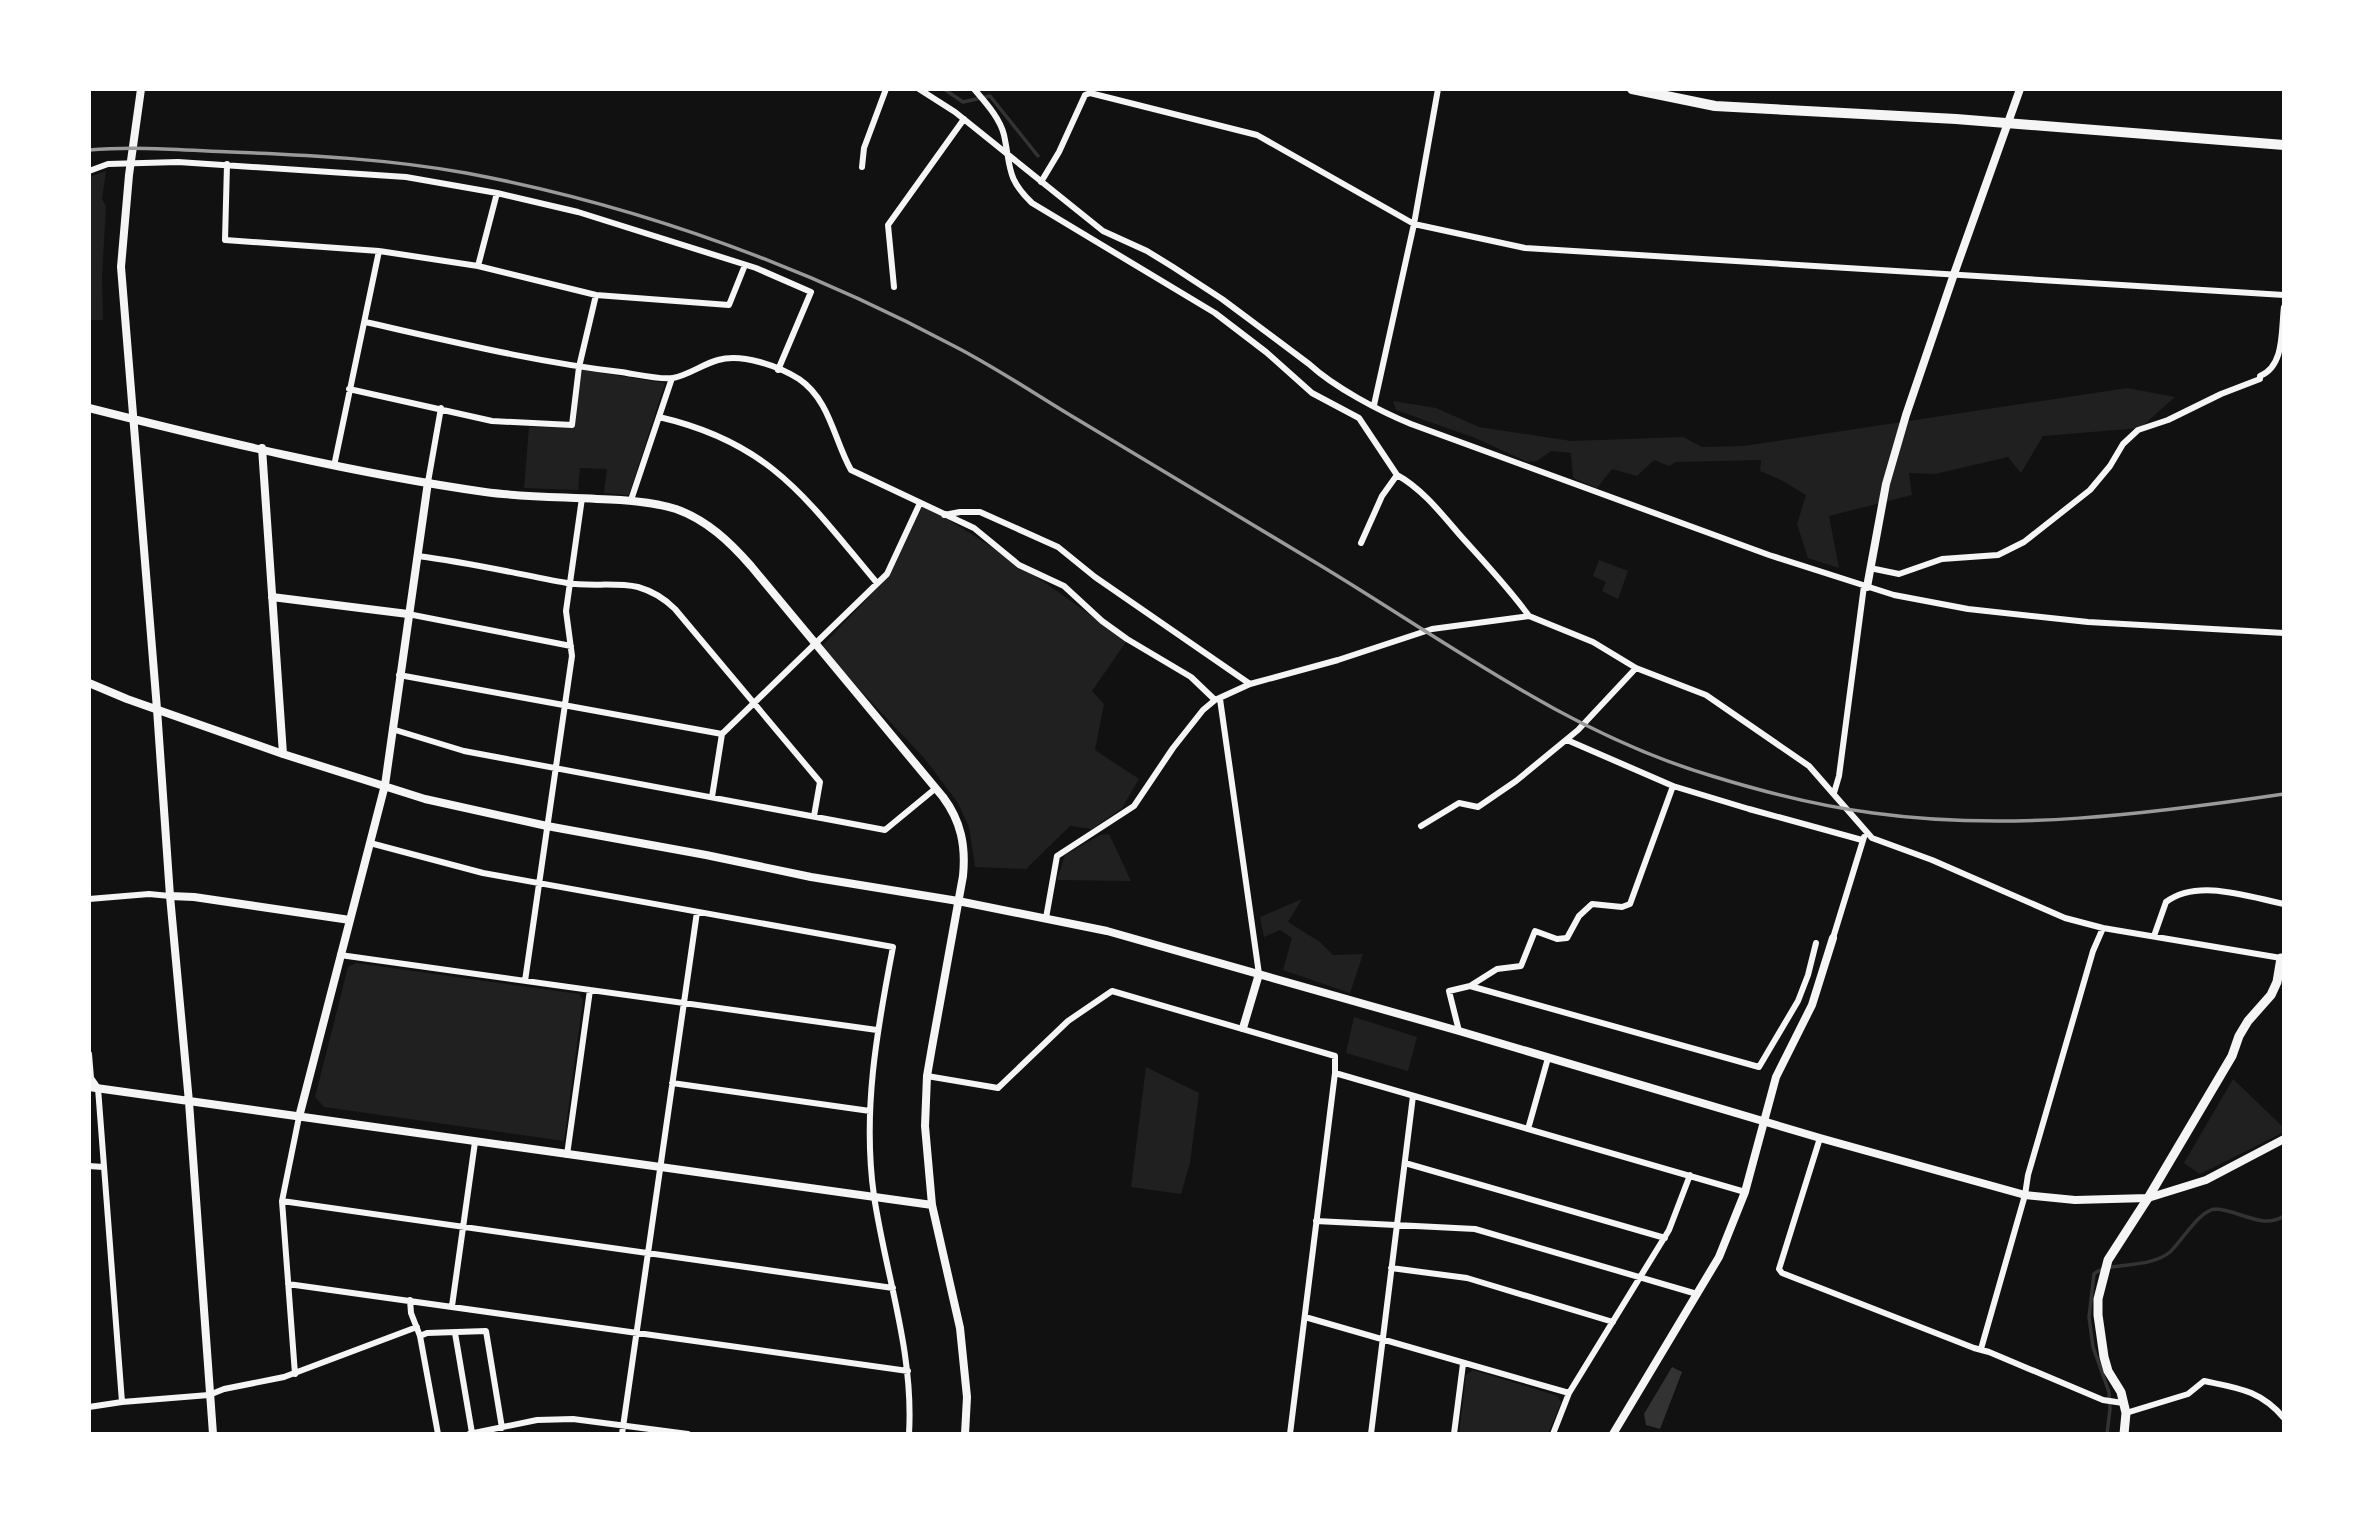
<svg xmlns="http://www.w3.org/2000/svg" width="2373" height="1523" font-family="Roboto,sans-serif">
	<rect width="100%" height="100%" fill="#111"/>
	<path fill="#202020" d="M106 171 102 199 106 206 102 276 103 320H89V177Z
		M582 370 665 383 629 495 604 493 607 469 580 468 578 490 524 488 529 427 573 428Z
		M2127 388 2175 397 2140 428 2043 436 2021 473 2008 457 1935 474 1909 473 1912 495 1829 516 1839 568 1808 558 1797 524 1806 495 1781 480 1760 471 1761 460 1676 462 1669 466 1654 460 1637 476 1612 469 1597 488 1573 478 1571 453 1551 451 1537 461 1527 462 1478 439 1396 410 1393 401 1436 408 1479 427 1571 441 1683 437 1702 447 1744 446Z
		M923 505C994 546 1061 592 1126 642L1092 691 1104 704 1095 750 1139 779 1122 808 1092 829 1070 826 1026 869 975 867 969 827 958 803 925 759 862 692 822 646 890 575Z
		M1599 560 1628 571 1618 599 1602 591 1606 582 1593 576Z
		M1109 834 1131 881 1057 880 1065 855 1100 835Z
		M1302 899 1288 922 1320 942 1333 955 1363 954 1350 993 1283 970 1292 938 1280 930 1264 937 1260 917Z
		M356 963 579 994 583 1000 564 1141 324 1107 315 1097 348 967Z
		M1354 1017 1417 1037 1408 1071 1346 1053Z
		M1146 1067 1199 1093 1190 1163 1181 1194 1131 1187Z
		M2233 1079 2284 1128V1132L2200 1174 2184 1163Z
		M1473 1370 1558 1396 1561 1403 1548 1434H1459L1466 1375Z"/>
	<path fill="#333" d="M1672 1367 1682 1372 1660 1429 1646 1425 1644 1414Z"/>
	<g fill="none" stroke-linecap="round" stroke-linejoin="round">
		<path stroke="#333" stroke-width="3.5" d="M944 89 963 102 990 96 1038 156
			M2107 1434 2110 1409 2109 1392 2093 1347 2089 1317 2094 1274C2108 1261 2148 1270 2170 1252 2182 1241 2200 1209 2216 1209 2239 1210 2262 1230 2284 1216"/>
		<path stroke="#f5f5f5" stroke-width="6" d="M919 89 955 112 1103 231 1147 251 1173 267 1222 299 1309 364C1334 387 1379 411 1411 424L1769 555 1894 595 1968 609 2088 622 2284 633
			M974 89C985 102 1000 118 1004 135 1011 167 1006 178 1032 203L1215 313 1266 352 1312 393 1359 418 1397 475C1421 488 1441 513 1459 534 1483 561 1508 587 1529 616
			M227 164 225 240 379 251 478 266 596 295 729 305 745 265
			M862 167 864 148 886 89
			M89 171 108 164 178 162 406 177 497 193 578 212 756 268 811 292 778 370
			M1041 182 1059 152 1085 95 1090 93 1257 135 1414 224 1525 248 2284 295
			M478 266 497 193
			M894 287 888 225 964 119
			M365 322C450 341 535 362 621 372 635 374 660 380 673 378 689 375 703 364 718 360 742 353 778 366 799 379 830 400 834 440 851 470L974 528 1019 565 1064 586 1102 621 1127 639 1191 677 1215 700
			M349 389 492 421 572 425 579 367 596 295
			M1374 405 1414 224 1438 89
			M659 417C772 443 807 500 877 583
			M334 466 379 251
			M428 482 441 408
			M631 500 672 378
			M944 515 960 512H980L1058 547 1095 577 1250 684
			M1361 543 1382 496 1397 475
			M417 556C468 562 517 574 567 583 590 587 615 582 638 587 652 591 664 598 675 609L820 782 814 816
			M1870 568 1899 574 1942 559 1998 555 2024 542 2090 490 2110 466 2123 444 2138 430 2168 420 2221 394 2260 379V376C2285 366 2281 330 2284 307
			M408 614 571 646
			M399 675 722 734
			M1220 699 1259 974
			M392 729 464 751 885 830 936 788
			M1567 740 1673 786
			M1834 793 1839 776 1864 586
			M712 797 722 734 887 574 920 503
			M1421 826 1459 803 1478 807 1516 781 1578 730 1636 668
			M370 843 483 873 893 947C877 1030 862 1112 874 1196 886 1276 914 1352 909 1434
			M89 899 149 894 170 896
			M1046 918 1057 856 1134 806 1173 748 1203 710 1215 700 1250 684 1338 660 1432 629 1529 616 1593 642 1636 668 1706 695 1809 766 1872 838 1932 860 2065 918 2103 928 2281 958
			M2154 936 2166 902C2198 878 2249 897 2284 904
			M1833 938 1864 837
			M340 955 877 1030
			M525 981 572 656 566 611 582 498
			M1470 986 1759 1067 1798 1001 1808 975 1816 943
			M1459 1031 1449 991 1470 986 1497 969 1521 966 1535 931 1557 939 1567 938 1579 916 1592 904 1622 907 1630 904 1673 786 1749 809 1862 840
			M89 1054 91 1078 98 1088 122 1402
			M1335 1073 1745 1192
			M927 1076 998 1088 1068 1021 1112 991 1335 1056V1073L1290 1434
			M672 1083 870 1111
			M1528 1129 1548 1058
			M1820 1138 1779 1269 1782 1273 1974 1348 1989 1352 2103 1400 2123 1403
			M567 1155 590 990
			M1405 1163 1665 1238
			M89 1166 103 1167
			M282 1201 893 1288
			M1316 1221 1475 1229 1697 1294
			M1391 1268 1467 1278 1613 1322
			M288 1284 908 1371
			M410 1300 411 1313 420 1336 438 1434
			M452 1306 475 1142
			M1305 1317 1569 1393
			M455 1333 472 1433
			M420 1336 427 1333 486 1331 502 1428
			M1981 1349 2025 1195 2028 1175 2093 951 2103 928
			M295 1374 282 1201 299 1117
			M89 1407 122 1402 209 1395 224 1389 284 1377 417 1327
			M2126 1413 2188 1394 2204 1381C2238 1388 2260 1390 2284 1418
			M469 1434 537 1420 573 1419 688 1434
			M622 1434 697 912
			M1371 1434 1413 1096
			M1454 1434 1463 1364
			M1553 1434 1569 1393 1669 1230 1690 1175"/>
		<path stroke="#f5f5f5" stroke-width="8" d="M141 89 129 175 121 267 157 709 170 896 189 1102 213 1434
			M89 408C220 441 352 473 485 492 522 497 560 497 597 499 623 500 650 501 676 509 707 520 730 542 751 566L943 797C961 821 966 846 963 876L932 1047 927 1076 925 1126 932 1205 960 1328 967 1397 965 1434
			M262 448 283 754
			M1867 587 1886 484 1906 415 1954 274 2020 89
			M272 597 408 614
			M89 683 127 699 283 754 425 799 547 826 706 855 811 877 958 901 1107 931 1459 1031 1820 1138 2025 1195 2075 1200 2148 1198 2206 1180 2284 1139
			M170 896 194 897 350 920
			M1243 1028 1259 974
			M89 1087 932 1205
			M299 1117 385 785 428 482
			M1613 1434 1719 1257 1745 1192 1776 1077 1812 1005 1833 938"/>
		<path stroke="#f5f5f5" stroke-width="9" d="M2124 1434 2126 1413 2121 1392 2108 1371 2104 1357 2098 1315V1299L2108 1260 2148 1198 2232 1056 2239 1036 2248 1021 2271 995 2277 982 2281 958H2284"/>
		<path stroke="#f5f5f5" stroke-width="10" d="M1632 89 1715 106 1956 119 2284 145"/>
		<path stroke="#9a9a9a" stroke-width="3.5" d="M89 150C136 146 184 150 231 152 309 155 388 159 466 173 636 205 801 265 954 346 995 367 1035 394 1075 418 1156 467 1237 515 1318 564 1446 641 1567 733 1712 776 1764 792 1818 806 1873 813 2010 832 2148 814 2284 794"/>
	</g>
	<rect width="2373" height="1523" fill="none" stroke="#ffffff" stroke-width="182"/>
</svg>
